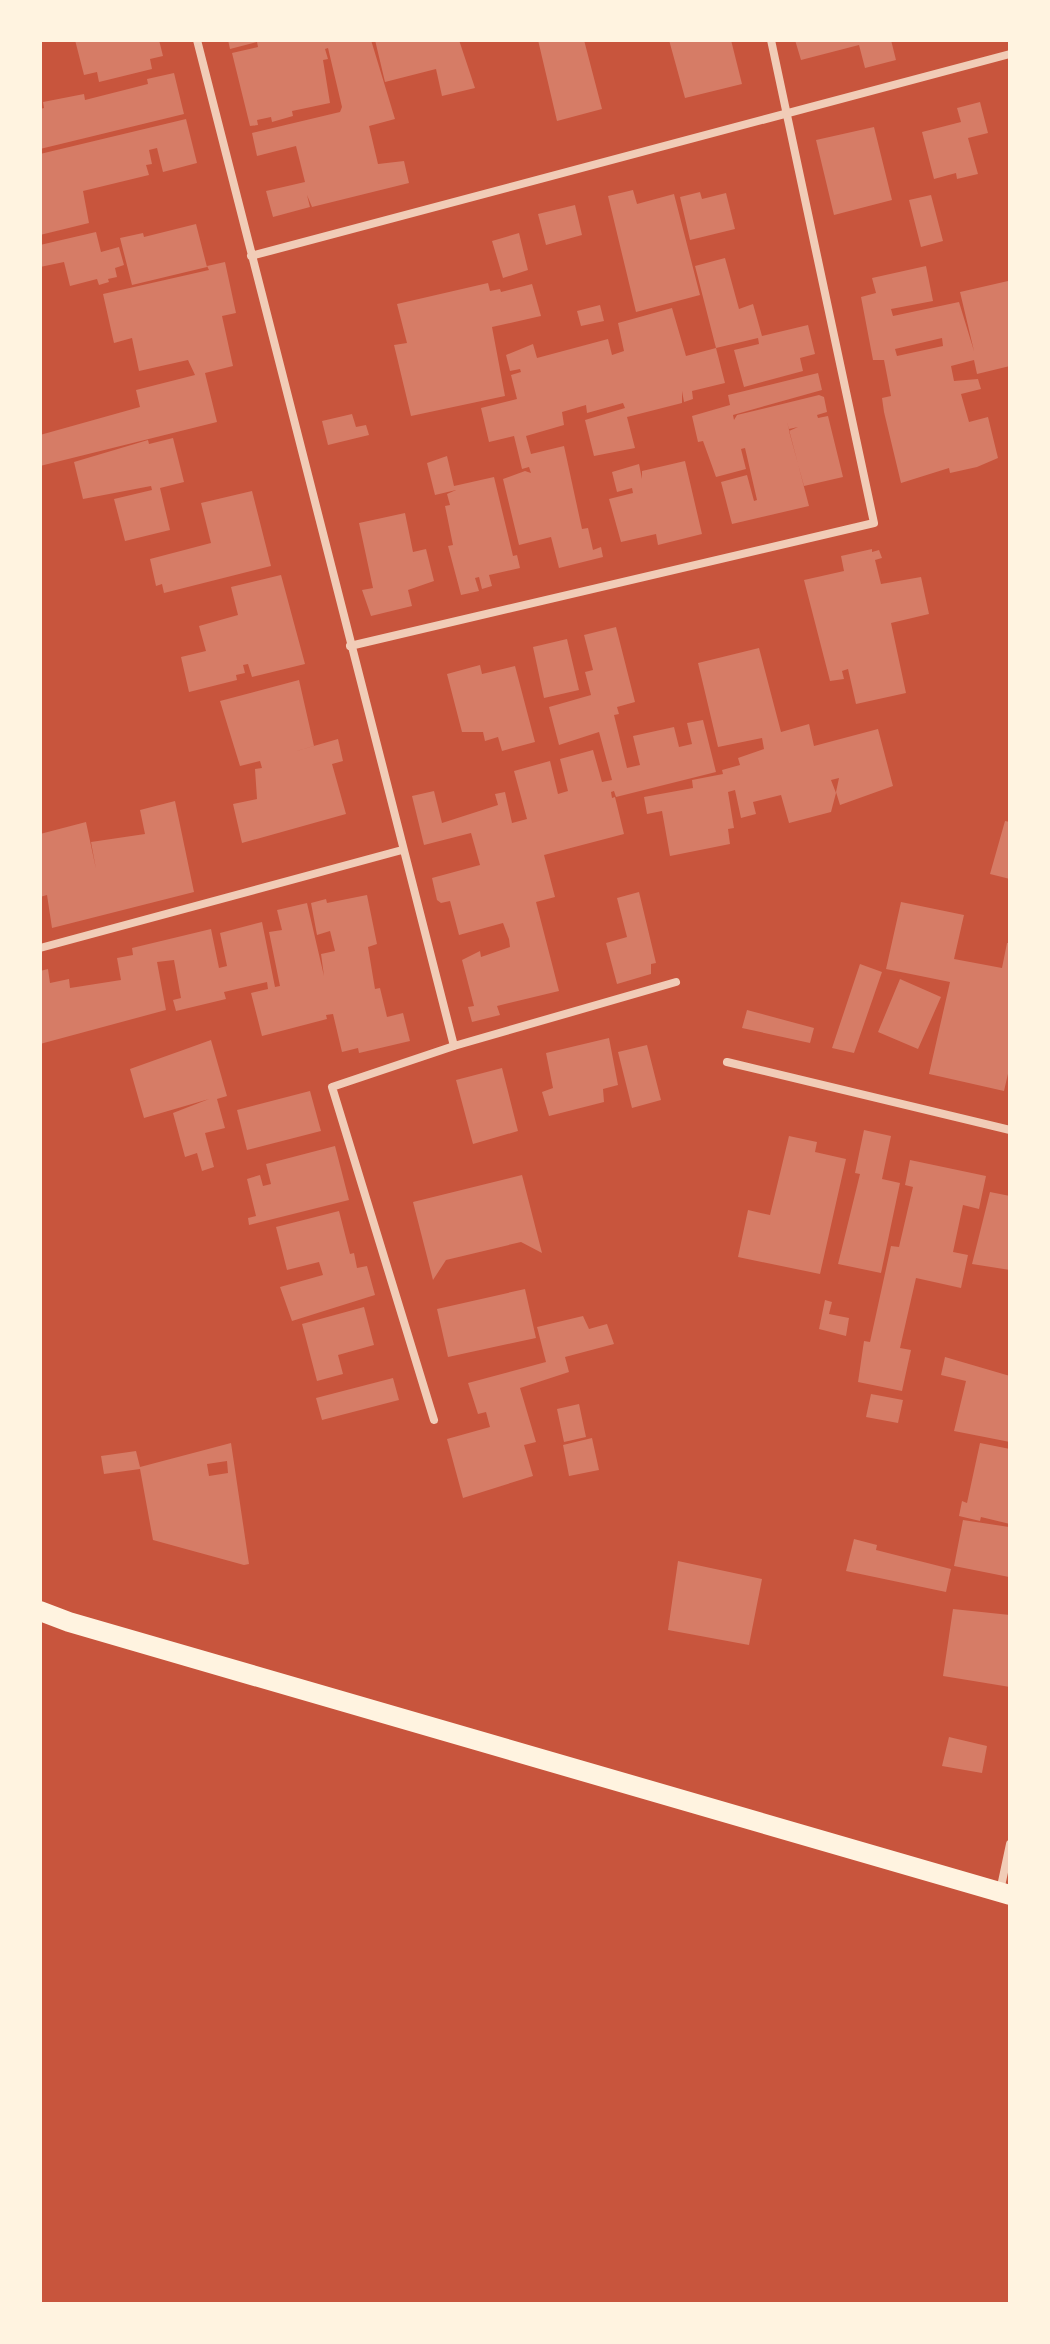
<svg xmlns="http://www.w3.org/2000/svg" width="1050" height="2344" font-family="'Roboto Serif',serif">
	<rect width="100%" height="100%" fill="#c8553d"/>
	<path fill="#d67c66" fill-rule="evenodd" d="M75 40H159L163 56 150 59 152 69 99 82 97 72 84 75Z
		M228 40H371L395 119 369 126 378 164 404 161 409 183 312 207 307 195 310 207 273 217 266 191 305 182 296 146 257 156 252 133 340 112 342 107 328 48 325 49 328 59 323 60 330 103 292 111 293 116 272 122 271 117 257 120 258 125 250 126 232 53 258 47 257 42 230 49Z
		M375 40H459L475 88 442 96 436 69 385 82Z
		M538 40H584L602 109 557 121Z
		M669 40H731L742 84 685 98Z
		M795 40H891L896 60 865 68 859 45 801 60Z
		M174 73 184 114 40 149V109L44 108 43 102 84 94 85 100 148 84 147 79Z
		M980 102 988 133 968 138 978 174 957 179 956 173 934 179 922 132 961 122 957 108Z
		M186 119 197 163 163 172 157 148 149 150 152 164 146 165 149 175 83 191 89 223 40 235V154Z
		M874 127 892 200 834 215 816 140Z
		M633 190 637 204 674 194 700 295 636 312 608 196Z
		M700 192 702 199 726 193 735 229 690 240 680 197Z
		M931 195 943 241 921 247 909 200Z
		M575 205 582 235 546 245 538 214Z
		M196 224 207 267 132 285 120 238 143 233 144 237Z
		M96 232 101 252 119 247 124 265 115 268 117 277 108 279 109 282 99 285 97 279 70 286 64 262 40 267V245Z
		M519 233 528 270 503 278 492 241Z
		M725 258 739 309 753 304 762 336 808 325 815 354 800 358 803 371 744 387 734 350 759 344 758 338 716 348 695 266Z
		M225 262 236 313 222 316 233 366 205 373 217 422 40 466V435L140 407 136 390 195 375 188 360 139 371 132 338 114 343 103 294 209 270 207 266Z
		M926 266 933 301 891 309 893 316 959 302 974 351 960 292 1008 281 1010 366 977 374 974 360 951 366 954 381 978 379 981 389 961 394 969 422 988 417 998 458 977 467 950 473 949 468 901 483 884 412 882 398 891 396 884 360H873L861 297 876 293 872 278ZM942 338 943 346 897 356 895 349Z
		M488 283 490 291 500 289 501 292 532 284 541 316 492 327 505 396 411 416 394 345 407 343 397 304Z
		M600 305 604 321 581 326 577 311Z
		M672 308 686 356 716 348 725 383 692 391 693 399 684 402 682 391V403L627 417 635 448 594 456 585 420 625 408 623 403 587 413 586 405 562 412 564 425 526 436 531 454 564 446 582 529 588 528 593 550 601 547 603 557 559 568 551 537 519 545 503 479 525 471 531 473 529 467 522 469 514 436 489 442 481 408 517 399 511 375 521 372 520 369 510 371 506 355 533 344 537 358 608 339 612 355 624 351 618 323Z
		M818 373 822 390 733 415 734 420 737 415 819 395 824 397 827 412 817 415 818 418 828 416 843 477 804 486 789 431 798 427 789 429 787 422 809 506 732 524 721 482 747 475 754 501 757 500 745 448 741 449 746 469 716 477 703 441 698 442 692 416 730 405 728 395Z
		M352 414 356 427 366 425 369 435 328 445 322 421Z
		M173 438 184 482 160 488 170 530 125 541 114 499 152 490 151 486 83 499 74 462 148 440 149 444Z
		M447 456 454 486 494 477 513 556 517 555 520 568 489 575 492 586 482 589 479 577 475 578 479 591 461 595 448 546 453 545 445 506 450 505 447 494 456 490 435 495 427 463Z
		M685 461 702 534 658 545 656 534 621 542 609 499 633 493 632 488 617 492 612 472 639 464 642 479V471Z
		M252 491 271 566 164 593 162 584 156 586 150 559 211 543 201 503Z
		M405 513 413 552 426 549 434 581 408 590 412 606 371 616 362 590 373 588 359 523Z
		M872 549V552L879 550 882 558 875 560 881 584 921 577 929 614 891 623 906 693 856 704 848 669 842 671 844 679 830 681 804 580 844 571 841 556Z
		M281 575 305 664 252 677 248 664 243 665 245 673 236 675 237 680 189 692 181 657 206 651 199 626 238 615 231 587Z
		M616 627 635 702 617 707 619 714 614 715 627 768 640 765 633 736 674 727 679 747 692 744 687 723 703 720 716 772 616 797 614 791 611 792 612 798 615 797 624 834 544 855 555 897 536 902 559 991 497 1006 500 1015 472 1022 468 1007 474 1006 462 960 480 951 481 957 510 947 509 939 503 923 459 935 450 901 441 903 437 900 432 878 480 865 471 833 424 845 412 796 434 791 442 823 498 805 495 794 505 792 512 823 527 819 514 771 550 761 558 794 568 791 560 759 593 750 602 782 612 780 599 732 559 745 549 707 591 695 585 672 593 670 584 635Z
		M567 639 579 690 544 698 533 647Z
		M759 648 781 732 809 724 814 746 878 729 893 786 840 805 836 792 839 778 831 780 836 793 831 812 789 823 781 795 753 802 756 814 741 818 735 790 728 792 734 828 728 829 730 844 670 856 662 811 647 814 644 797 693 788 692 780 723 774 722 770 740 765 738 758 764 749 762 738 718 747 698 663Z
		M480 665 482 674 515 666 535 742 502 751 498 737 485 741 483 732H462L447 674Z
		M299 680 314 746 286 754 338 739 343 761 332 764 346 814 242 843 233 804 257 799 255 769 262 768 260 761 240 766 220 701Z
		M175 801 194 892 52 928 47 895 40 897V834L86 822 96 869 91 842 145 834 140 810Z
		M1005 821 1010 822V879L990 874Z
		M639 892 656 963 651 964V974L617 984 606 943 627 937 617 898Z
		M367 895 377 944 368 947 375 989 380 988 387 1017 403 1013 410 1041 359 1053 358 1048 342 1052 333 1014 326 1015 327 1019 262 1036 251 993 268 989 267 982 224 992 226 999 176 1011 173 1000 181 998 174 960 157 962 166 1010 40 1044V971L48 969 50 983 69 979 70 988 121 980 117 958 133 955 132 948 211 929 219 968 227 966 220 933 262 922 275 987 280 986 269 932 282 930 277 910 307 903 324 976 321 954 335 951 330 931 317 935 311 903 326 899 327 903Z
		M901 902 964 915 954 959 1002 968 1007 943H1010V1065L1004 1091 929 1074 950 982 886 969Z
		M860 964 882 972 854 1053 832 1048Z
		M900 979 941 997 918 1049 878 1032Z
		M747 1010 814 1028 810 1043 742 1028Z
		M609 1038 618 1085 603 1089 604 1102 549 1116 542 1092 553 1088 546 1053Z
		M211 1040 227 1096 217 1099 225 1128 205 1133 214 1167 202 1171 197 1153 185 1157 173 1113 209 1099 144 1118 130 1069Z
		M647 1045 661 1100 632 1108 618 1052Z
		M502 1068 518 1131 473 1144 456 1080Z
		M310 1091 321 1131 247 1150 237 1110Z
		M864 1130 891 1136 882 1179 900 1183 881 1273 838 1264 860 1174 855 1173Z
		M789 1136 817 1142 815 1152 846 1159 820 1274 738 1257 748 1210 770 1215Z
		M335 1146 349 1200 249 1225 248 1218 256 1216 247 1179 260 1175 263 1186 271 1184 266 1164Z
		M910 1160 986 1176 979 1209 963 1205 953 1252 968 1255 961 1288 916 1278 900 1348 911 1350 902 1391 858 1382 864 1341 870 1342 891 1246 899 1247 913 1187 905 1185Z
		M522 1175 542 1253 521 1242 446 1260 433 1280 413 1202Z
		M990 1192 1010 1196V1270L972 1264Z
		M339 1211 350 1254 354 1253 357 1268 367 1266 375 1295 292 1321 280 1287 323 1275 319 1262 287 1270 276 1227Z
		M525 1289 536 1338 448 1357 437 1309Z
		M825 1300 832 1302 829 1314 849 1318 846 1336 819 1329Z
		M364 1307 374 1345 338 1355 343 1374 317 1381 302 1324Z
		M583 1316 589 1329 607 1324 614 1344 565 1357 569 1372 520 1388 536 1442 524 1445 533 1476 463 1498 447 1439 490 1427 486 1412 478 1414 468 1383 546 1362 537 1327Z
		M945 1357 1010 1376V1442L954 1431 966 1381 941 1375Z
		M393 1378 399 1400 322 1420 316 1398Z
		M871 1394 903 1400 898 1423 866 1417Z
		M579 1404 586 1437 564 1442 557 1409Z
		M592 1438 599 1470 569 1476 563 1445Z
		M231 1443 249 1564 244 1565 153 1540 140 1469 104 1474 101 1456 136 1451 140 1467ZM227 1461 228 1473 209 1476 207 1464Z
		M980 1443 1010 1449V1524L981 1517 980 1521 959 1516 962 1501 967 1503Z
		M963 1520 1009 1527V1577L954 1566Z
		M854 1539 877 1545 876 1550 951 1569 946 1592 846 1571Z
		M678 1561 762 1579 749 1645 668 1630Z
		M953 1609 1010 1615V1687L943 1676Z
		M949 1737 987 1746 982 1773 942 1766Z"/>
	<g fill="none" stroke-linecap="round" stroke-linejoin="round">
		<path stroke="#f1ccb7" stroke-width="8" d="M197 40 454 1046
			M251 256 1010 54
			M350 646 874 523 771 40
			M40 948 402 850
			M727 1062 1010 1130
			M434 1420 332 1087 454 1046 676 982
			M1000 1891 1010 1844"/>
		<path stroke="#fff3e0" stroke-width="20" d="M40 1611 69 1622 1010 1895"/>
	</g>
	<rect width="1050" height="2344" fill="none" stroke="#fff3e0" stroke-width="84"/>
</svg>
